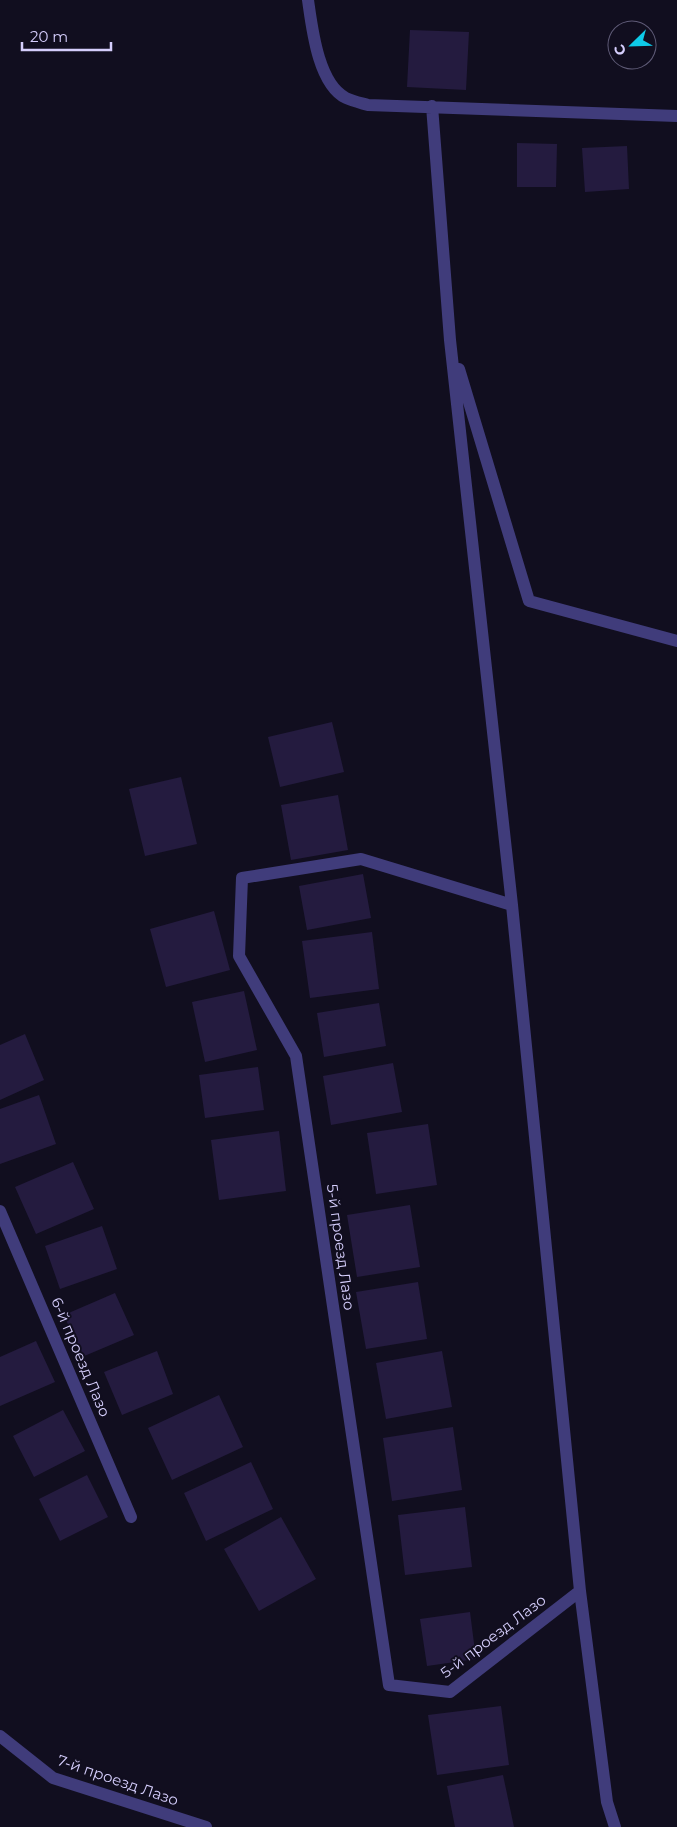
<svg xmlns="http://www.w3.org/2000/svg" width="677" height="1827" font-family="Montserrat,sans-serif">
	<rect width="100%" height="100%" fill="#110e1f"/>
	<path fill="#241b3f" d="M410 30 469 32 466 90 407 87Z
		M517 143 557 144 556 187H517Z
		M627 146 629 189 585 192 582 148Z
		M332 722 344 772 280 787 268 737Z
		M181 777 197 844 145 856 129 789Z
		M338 795 348 850 291 860 281 805Z
		M363 874 371 918 307 930 299 886Z
		M214 911 230 970 166 987 150 929Z
		M372 932 379 989 310 998 302 941Z
		M244 991 257 1050 205 1062 192 1002Z
		M379 1003 386 1046 324 1057 317 1013Z
		M25 1034 44 1080 0 1100V1045Z
		M393 1063 402 1112 331 1125 323 1076Z
		M258 1067 264 1110 205 1118 199 1075Z
		M39 1095 56 1144 0 1164V1109Z
		M428 1124 437 1185 376 1194 367 1133Z
		M279 1131 286 1191 219 1200 211 1140Z
		M73 1162 94 1209 36 1234 15 1187Z
		M410 1205 420 1267 357 1277 347 1215Z
		M102 1226 117 1269 60 1289 45 1246Z
		M418 1282 427 1339 366 1349 356 1292Z
		M115 1293 134 1335 82 1357 64 1315Z
		M36 1341 55 1382 0 1406V1357Z
		M157 1351 173 1394 122 1415 104 1372Z
		M442 1351 452 1407 386 1419 376 1363Z
		M219 1395 243 1447 172 1480 148 1428Z
		M63 1410 85 1451 34 1477 13 1436Z
		M453 1427 462 1490 392 1501 383 1438Z
		M251 1462 273 1509 206 1541 184 1493Z
		M87 1475 108 1517 60 1541 39 1499Z
		M465 1507 472 1567 405 1575 398 1515Z
		M281 1517 316 1579 259 1611 224 1549Z
		M470 1612 476 1659 427 1666 420 1619Z
		M501 1706 509 1765 437 1775 428 1715Z
		M503 1775 514 1827H455L447 1786Z"/>
	<g fill="none" stroke-linecap="round" stroke-linejoin="round">
		<path stroke="#403c7b" stroke-width="12" d="M308 0C312 28 318 84 346 98 352 101 361 103 368 105L677 116
			M432 106 450 340 512 905 580 1591 607 1802 615 1827
			M459 369 529 601 677 641
			M512 905 361 859 242 878 239 956 296 1056 389 1685 450 1692 580 1591
			M0 1211 131 1517
			M0 1736 53 1778 206 1827"/>
	</g>
	<g text-anchor="middle" dominant-baseline="central" stroke-width="4" stroke-linejoin="round" paint-order="stroke">
		<g font-size="15" fill="#d5cefc" stroke="#110e1f">
			<text transform="translate(341 1247) rotate(82)">5-й проезд Лазо</text>
			<text transform="translate(81 1357) rotate(67)">6-й проезд Лазо</text>
			<text transform="translate(493 1636) rotate(-37)">5-й проезд Лазо</text>
			<text transform="translate(118 1780) rotate(19)">7-й проезд Лазо</text>
		</g>
	</g>
	<g transform="translate(632 45) rotate(247)"><circle r="24" fill="#110e1f" stroke="#5f5b77"/>
	<path d="M0-4L9 19L0 12L-9 19Z" fill="#0ecae8"/>
	<text y="-8" font-size="14" font-weight="bold" text-anchor="middle" fill="#d5cefc">С</text>
	</g>
	<path d="M22 42v8h89v-8" fill="none" stroke="#d5cefc" stroke-width="2.5"/>
	<text x="30" y="42" font-size="15" fill="#d5cefc" stroke="#110e1f" stroke-width="4" paint-order="stroke">20 m</text>
</svg>
